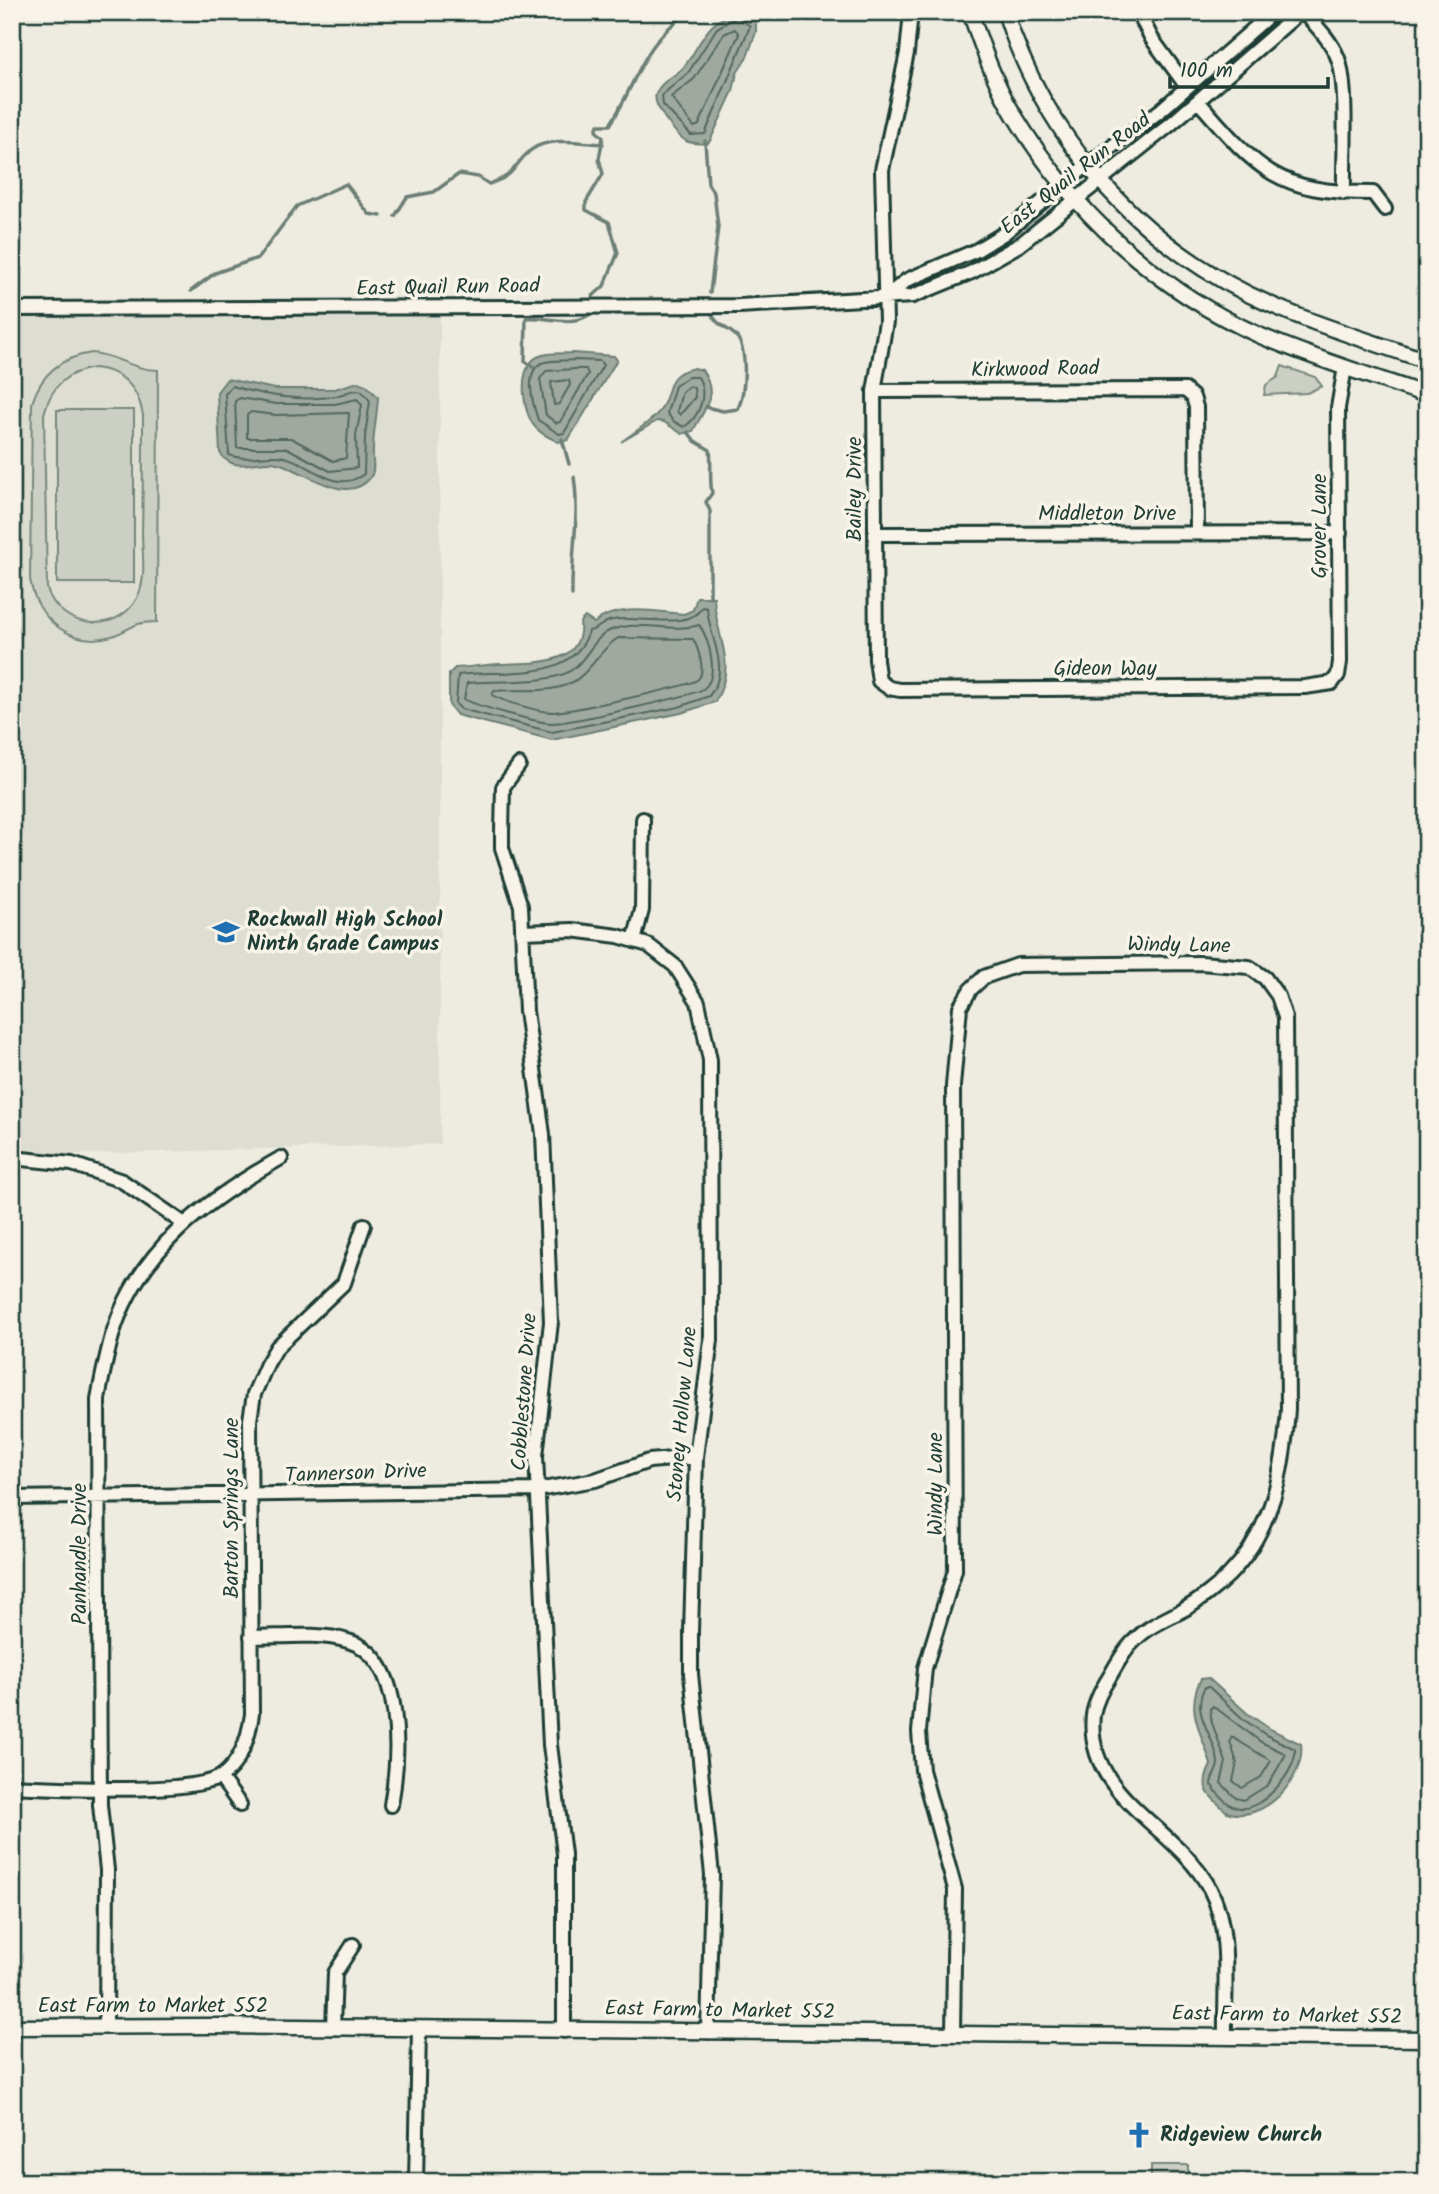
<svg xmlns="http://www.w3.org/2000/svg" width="1439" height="2194" font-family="Kalam,sans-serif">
	<rect width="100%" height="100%" fill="#eeece1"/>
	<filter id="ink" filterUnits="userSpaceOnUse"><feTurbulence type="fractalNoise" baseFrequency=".0143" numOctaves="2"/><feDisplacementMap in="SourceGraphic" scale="14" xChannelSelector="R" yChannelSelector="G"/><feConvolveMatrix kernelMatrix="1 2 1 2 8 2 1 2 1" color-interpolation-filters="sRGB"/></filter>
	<g filter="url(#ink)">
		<path fill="#ddddd2" d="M440 315V1144L12 1156V318Z"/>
		<path fill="#cccfc4" stroke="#76867c" stroke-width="2" fill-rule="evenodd" d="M92 353C117 355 133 370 158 370L157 622C130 622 134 629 112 636 71 648 36 619 30 579L32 403C41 374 62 357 92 353ZM95 368C122 371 138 387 143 415 143 454 143 493 142 532 142 551 146 573 140 591 124 636 61 632 47 589L44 414C51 386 67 371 95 368Z
			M1282 366 1315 377 1322 386 1307 393 1264 395 1266 385 1278 377Z
			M57 410H134V583H57Z
			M1151 2165H1188V2182H1151Z"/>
		<path fill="#9fa99f" stroke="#6c7e74" stroke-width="2" d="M738 15 756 20V32L747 57 737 73 733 91 710 141 707 144C701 143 692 144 686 141 676 135 651 104 656 94 660 81 675 77 683 68 700 48 707 15 738 15Z
			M574 353 614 356 617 360 568 440 558 442C549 437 538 433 532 423 523 407 519 375 532 361 541 351 562 354 574 353Z
			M694 368 702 370C719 395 705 408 693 431L682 434 664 422 657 421 621 442C634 432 652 422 661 409 673 389 664 374 694 368Z
			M227 379 275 389H335L358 382 366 385 378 397C377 418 372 436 373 457 373 464 375 472 370 478 344 510 296 462 270 462 251 462 232 472 220 453L217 392Z
			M697 597H714C715 639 739 661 715 702L681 713 552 740 457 715 449 705V674L455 668C469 667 484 665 499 664 529 662 585 668 580 622L585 617 594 623C616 603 656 612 684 614L693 610Z
			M1208 1678 1247 1713 1270 1729 1301 1744C1306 1779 1262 1825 1227 1812 1209 1795 1198 1790 1211 1765 1203 1735 1184 1710 1201 1679Z"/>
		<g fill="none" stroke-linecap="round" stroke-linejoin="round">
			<path stroke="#52685f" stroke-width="2" d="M737 17 750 26 705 134 691 135 663 105 662 95 688 73 717 28Z
				M735 29 739 34 699 125 694 127 671 97 694 79 724 34Z
				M574 360 600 361 603 365 564 433 559 434 538 420C533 405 522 368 545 362 554 360 565 361 574 360Z
				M574 369H586L588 374 560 422 556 423 546 415 540 379 546 371Z
				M688 377H698C708 394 700 417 684 427L673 421 667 413 675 386Z
				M569 380 570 385 559 404 554 405 551 382Z
				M232 386C263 396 303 402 336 396 346 394 352 388 362 391L370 401 365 436 364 474C334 496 311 462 284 457 265 453 247 462 229 455L225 394Z
				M689 386 694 388 695 397 680 415 677 411 682 392Z
				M240 398 276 404H335L357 399 362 405 356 435 357 468 330 471 287 448H237L235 401Z
				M251 412 276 415 349 413 346 458 333 461 291 438H247V415Z
				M702 607 707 608C709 639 732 668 709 696L679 707 552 732 461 709 456 704 458 675C504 669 572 684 589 631 599 629 604 621 613 620 638 615 690 631 702 607Z
				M699 625C709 637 720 678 703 689 692 696 566 724 551 723 539 723 473 705 464 699L467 683C493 680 553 685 573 669 589 657 594 635 614 629 641 620 672 633 699 625Z
				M618 638 693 639C698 648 707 673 697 680 687 687 571 711 554 712 542 713 502 701 492 695L494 691C521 688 559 696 580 677 595 664 602 648 618 638Z
				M1205 1687H1209L1243 1719 1266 1735 1295 1749C1298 1770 1262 1811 1240 1808 1228 1807 1217 1794 1211 1784 1211 1777 1218 1771 1218 1763 1217 1738 1189 1714 1205 1687Z
				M1213 1706 1261 1742 1286 1754 1268 1785 1244 1800 1236 1798 1221 1783 1226 1762 1212 1723 1210 1709Z
				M1232 1737 1271 1761 1261 1777 1242 1788 1233 1781 1237 1763 1230 1741Z"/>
			<path stroke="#6c7e74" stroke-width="3.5" d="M705 141 708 184 714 193 718 227 710 293
				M395 216 407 197 434 192 459 174 478 177 489 184C519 174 510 167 531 150 550 136 581 143 603 144
				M191 291 215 273 258 258 297 206 346 184 369 214 381 216
				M593 296 604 286 618 253 609 222 586 210V202L603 174 599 159 603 137 596 131 598 125H610C637 83 643 40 690 12
				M533 367 525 361 526 318C548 316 573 328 592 313
				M706 407 723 411 738 409C745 393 749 348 735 335 726 327 715 324 711 312
				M688 432 695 441 710 450C712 463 709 478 712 493L706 502 710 511V597
				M562 439 569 464
				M572 595C571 555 580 516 574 477"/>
			<g stroke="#1f3d34" stroke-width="18">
				<path id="minor" d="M911 12 907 53 882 170 886 322 874 391 876 660 879 681 889 688 900 690 1305 687 1332 683 1338 675 1340 662 1338 408 1345 367
					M1138 12 1152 39 1187 87
					M1304 12C1316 26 1330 39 1337 56 1349 83 1343 161 1344 193
					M1198 101C1258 170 1277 193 1373 193L1385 209
					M885 298 907 280 977 250 1003 234 1086 166 1161 110 1273 12
					M12 309 739 306 913 296 972 272 1019 245 1171 124 1300 12
					M874 391 1185 390 1193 397 1196 407 1197 533
					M875 534 1340 533
					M519 765 503 787 502 832V848L521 906 526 1011 543 1134 551 1322 536 1456 550 1745 564 1854V2031
					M524 932 572 930 618 936 648 945 675 966 698 1002 710 1060 711 1340 696 1457 691 1632V1674L712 1875 708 2032
					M634 941 642 910 643 819
					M12 1158 72 1164 122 1181 183 1223
					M12 1498 537 1490 595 1480 649 1461 696 1457
					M251 1637C282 1637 318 1632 348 1641 406 1657 399 1760 391 1805
					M220 1777 240 1805
					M12 1786C52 1788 194 1795 222 1776 241 1762 249 1736 252 1714L250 1420 254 1394 267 1364 277 1347 344 1283 364 1225
					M106 2026 107 1870 100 1805 98 1399C102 1378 106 1357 112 1336 137 1250 208 1199 281 1158
					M333 2028 335 1973 353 1945
					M953 2034 955 1889 922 1770 919 1732 925 1668 955 1570 953 1086 960 1007 971 989 984 977 1018 965 1201 963 1249 967 1265 978 1278 996 1285 1017 1288 1409C1284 1468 1273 1530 1229 1575 1217 1587 1198 1602 1183 1610 1165 1620 1148 1626 1134 1641 1124 1650 1117 1664 1110 1676 1103 1687 1095 1701 1093 1715 1084 1797 1177 1826 1210 1889 1232 1931 1224 1989 1225 2036
					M416 2182 419 2029"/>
			</g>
			<g stroke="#1f3d34" stroke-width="19">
				<path id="major" d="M970 12C982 46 995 84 1014 115 1072 211 1158 291 1261 336 1315 359 1371 376 1427 395
					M1005 12C1045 136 1132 236 1248 294 1305 322 1367 340 1427 361
					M12 2027 210 2026 1427 2039"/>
			</g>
			<use href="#minor" stroke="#f7f3e8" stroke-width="12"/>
			<use href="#major" stroke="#f7f3e8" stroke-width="14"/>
		</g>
	</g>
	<defs>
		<g id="school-bare" transform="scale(2.1)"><path d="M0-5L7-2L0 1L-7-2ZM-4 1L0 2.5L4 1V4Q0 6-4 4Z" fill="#1f6fb2" stroke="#f7f3e8" stroke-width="2.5" paint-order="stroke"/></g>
		<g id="church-bare" transform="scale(2.1)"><path d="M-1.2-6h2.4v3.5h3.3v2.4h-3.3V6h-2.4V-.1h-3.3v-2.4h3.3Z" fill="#1f6fb2" stroke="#f7f3e8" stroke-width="2.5" paint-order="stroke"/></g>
	</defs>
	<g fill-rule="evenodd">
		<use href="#school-bare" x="226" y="932"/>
		<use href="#church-bare" x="1139" y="2135"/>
	</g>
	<g text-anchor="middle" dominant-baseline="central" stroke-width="7" stroke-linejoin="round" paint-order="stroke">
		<g font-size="21" fill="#1f3d34" stroke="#f7f3e8">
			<text transform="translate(1076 174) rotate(-38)">East Quail Run Road</text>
			<text transform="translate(448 288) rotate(-1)">East Quail Run Road</text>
			<text transform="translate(1035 370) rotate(-1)">Kirkwood Road</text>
			<text transform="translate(855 489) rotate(-90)">Bailey Drive</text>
			<text x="1107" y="514">Middleton Drive</text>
			<text transform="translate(1320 526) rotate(-90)">Grover Lane</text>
			<text x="1105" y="669">Gideon Way</text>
			<text transform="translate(1179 946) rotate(1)">Windy Lane</text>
			<text transform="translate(525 1392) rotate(-86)">Cobblestone Drive</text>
			<text transform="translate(683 1414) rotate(-85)">Stoney Hollow Lane</text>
			<text transform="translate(356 1474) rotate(-2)">Tannerson Drive</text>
			<text transform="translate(936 1484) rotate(-90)">Windy Lane</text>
			<text transform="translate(232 1508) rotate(-90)">Barton Springs Lane</text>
			<text transform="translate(80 1554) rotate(-90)">Panhandle Drive</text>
			<text x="153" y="2006">East Farm to Market 552</text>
			<text transform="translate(720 2011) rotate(1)">East Farm to Market 552</text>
			<text transform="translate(1287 2016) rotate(1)">East Farm to Market 552</text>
		</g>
		<g font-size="21" font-weight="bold" fill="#1f3d34" stroke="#f7f3e8" text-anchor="start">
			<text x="247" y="920">Rockwall High School<tspan x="247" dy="24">Ninth Grade Campus</tspan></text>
			<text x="1160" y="2135">Ridgeview Church</text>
		</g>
	</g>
	<rect width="1439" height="2194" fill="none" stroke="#f7f3e8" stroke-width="42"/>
	<rect x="21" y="21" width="1397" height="2152" fill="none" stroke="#1f3d34" stroke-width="2.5" filter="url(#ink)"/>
	<path d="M1170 77v10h158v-10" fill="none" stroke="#1f3d34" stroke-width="3.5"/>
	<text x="1180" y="77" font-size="21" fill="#1f3d34" stroke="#f7f3e8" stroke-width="5" paint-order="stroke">100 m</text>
</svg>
